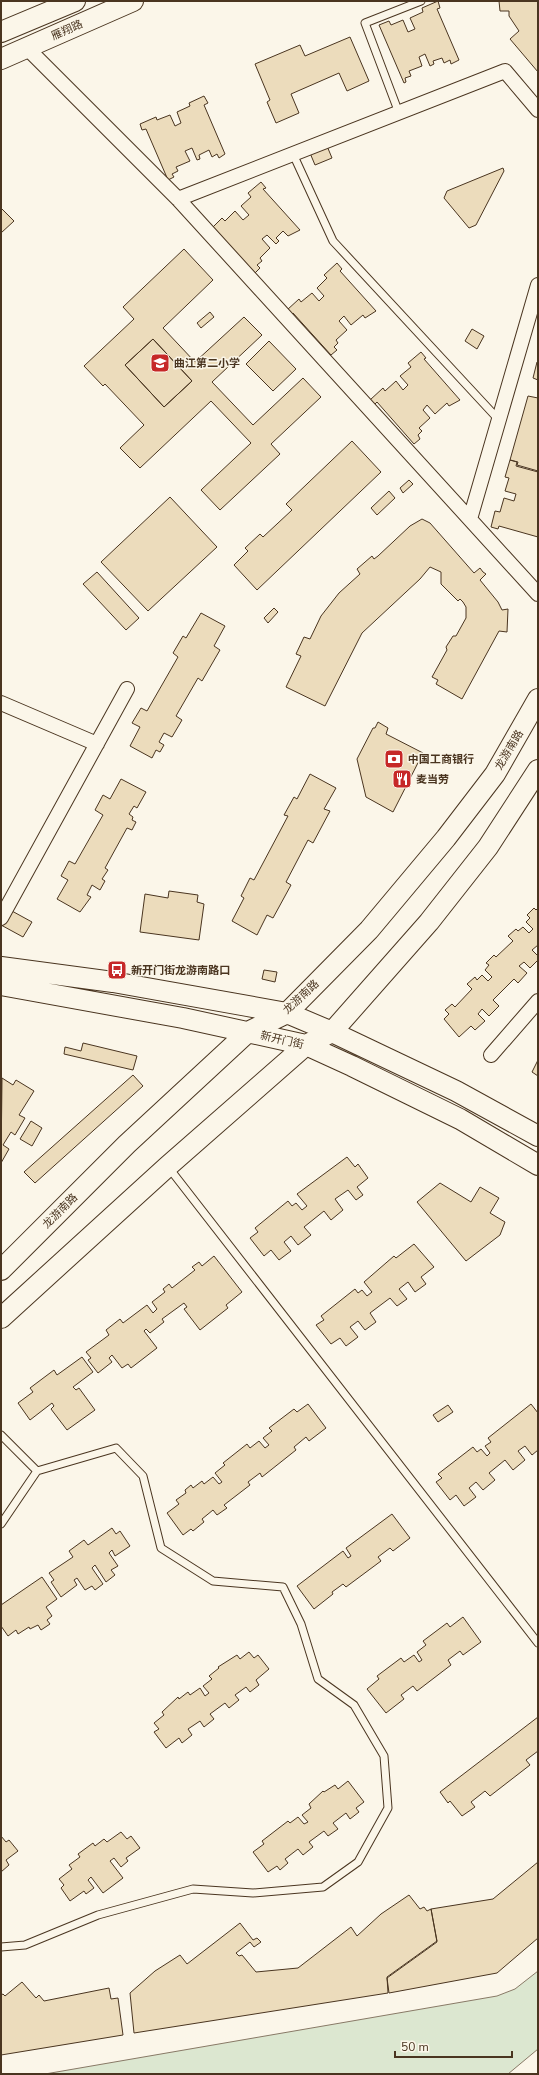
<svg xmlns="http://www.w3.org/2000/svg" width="539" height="2075" font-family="'Nunito Sans','Noto Sans SC',sans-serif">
	<rect width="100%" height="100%" fill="#fbf6e9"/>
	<path fill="#dce7d0" stroke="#887966" d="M538 1971V2049L508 2074H45L497 1996 515 1989Z"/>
	<path fill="#ecdcbc" stroke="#4a3520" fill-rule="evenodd" d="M438 1 440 8 437 9 459 60 451 64 450 60 444 63 442 58 433 61 434 64 430 66 425 54 419 57 422 66 409 71 411 76 405 78 406 82 404 83 379 25 389 21 391 25 403 20 408 32 415 29 410 18 423 12 422 8Z
		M499 1H538V72L510 39 519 31 509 16V11H500Z
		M350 37 369 81 347 91 339 73 291 94 299 113 276 123 267 102 270 100 255 64 300 45 305 56Z
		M204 96 208 103 204 105 225 154 219 158 217 154 212 157 209 150 199 155 200 159 197 160 192 148 185 151 190 161 176 167 178 171 172 174 174 177 168 180 146 129 142 130 140 124 156 117 157 120 170 115 175 126 181 123 177 112 190 106 189 103Z
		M327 146 332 158 315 165 310 153Z
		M503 168 504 171 476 225 469 228 444 198 447 191Z
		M261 182 266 188 263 189 300 230 288 236 283 231 276 238 279 241 276 244 267 235 262 239 270 248 260 258 262 261 257 265 260 268 255 273 213 227 222 218 225 221 235 211 243 220 249 215 241 206 251 197 248 193Z
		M1 208 14 221 1 233Z
		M184 249 213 280 163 328 195 362 244 317 262 335 212 382 253 425 303 378 321 397 271 444 280 454 220 510 201 490 251 443 211 401 140 468 120 448 144 425 105 384 103 386 84 366 134 319 123 307ZM153 339 192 381 164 407 125 365Z
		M337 263 342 269 340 271 376 311 365 318 363 315 351 325 344 316 339 321 347 330 336 340 338 343 334 347 337 350 331 355 293 313 291 315 287 310 299 299 301 302 312 293 319 301 324 296 317 288 327 278 324 275Z
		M210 312 214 317 201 328 197 323Z
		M472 329 484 336 477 349 465 341Z
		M153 339 192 381 164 407 125 365Z
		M269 341 296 369 273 391 246 364Z
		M421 352 426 358 424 359 460 400 449 406 447 403 435 414 427 405 423 410 430 418 419 428 422 431 418 435 420 439 414 444 377 402 374 405 370 400 383 388 385 391 396 381 403 390 408 385 400 376 411 367 408 363Z
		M537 362 538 363V380L533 378Z
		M528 396 538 398V471L517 465 518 462 510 460Z
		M352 441 381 472 257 590 234 565 248 551 245 548 260 534 263 537 292 510 286 504Z
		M510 460 517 462 516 466 538 472V537L499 526 498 529 491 527 495 511 500 512 504 498 514 501 516 494 505 491 509 478 505 477Z
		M409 480 413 484 403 493 400 488Z
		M389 491 395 498 377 515 371 508Z
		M170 497 217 547 148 611 101 562Z
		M422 519 430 523 474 573 480 568 483 572 486 574 480 580 498 602 502 610 508 609 507 632 499 631 462 699 436 684 438 680 432 677 447 650 446 647 453 636H456L466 618V607L463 602 460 599 458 601 441 584V572L430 567 420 579 362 633 325 706 286 687 301 656 296 654 304 637 310 639 321 616 339 593 360 574 357 569 372 556 374 559 378 556 410 526Z
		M97 572 139 618 126 630 83 584Z
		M274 608 278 612 268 623 264 618Z
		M201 613 225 626 214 646 220 650 202 681 198 678 176 716 182 720 172 737 164 733 159 742 164 745 160 752 156 750 152 758 130 746 140 727 132 723 141 708 147 711 178 657 173 653 183 636 186 638Z
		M378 722 388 728 386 734 423 753 393 812 366 797 357 759 373 728H375Z
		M310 774 336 788 324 809 330 811 313 843 308 840 286 882 291 885 273 918 267 915 257 935 232 921 244 898 241 896 250 878 254 880 288 816 284 815 294 797 297 799Z
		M121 779 146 792 137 808 134 806 129 814 133 817 132 820 136 822 132 830 127 828 105 868 108 870 102 879 105 881 100 890 92 885 87 895 91 897 80 912 57 899 68 880 61 876 69 861 75 864 103 815 95 810 103 795 110 799Z
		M169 891 198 895 197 902 204 904 199 940 140 932 145 894 168 898Z
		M1 905 32 922 23 937 1 925Z
		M534 908 536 910 538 908V945L532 950 538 956V960L530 968 524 962 519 966 527 973 518 983 514 979 493 1000 499 1006 489 1016 482 1009 478 1014 485 1021 475 1030 471 1026 459 1037 444 1019 449 1014 445 1010 452 1004 455 1007 472 989 467 984 475 977 477 980 482 975 488 981 492 977 485 970 489 965 486 963 494 955 496 957 513 941 508 936 516 929 518 931 523 927 529 933 533 929 526 922 530 918 527 915Z
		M264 970 277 972 275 982 262 979Z
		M83 1043 137 1056 133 1070 64 1054 65 1047 81 1051Z
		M538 1060V1076L532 1072Z
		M133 1075 143 1086 35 1183 24 1172Z
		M2 1078 13 1085 16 1080 34 1091 19 1115 25 1118 15 1135 11 1132 3 1145 9 1149 1 1163Z
		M31 1121 42 1128 32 1146 20 1139Z
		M347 1157 355 1167 358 1164 368 1178 357 1187 363 1195 356 1200 348 1190 335 1199 343 1210 331 1220 324 1211 304 1227 311 1235 298 1245 291 1236 284 1242 291 1251 279 1260 271 1250 264 1256 250 1238 258 1232 255 1228 288 1201 292 1206 296 1203 302 1210 307 1206 297 1194Z
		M440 1183 471 1202 480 1187 499 1198 490 1213 505 1222 500 1235 466 1261 417 1202Z
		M414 1244 434 1267 421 1277 426 1284 415 1292 408 1282 399 1289 407 1299 397 1306 390 1298 370 1313 376 1322 365 1330 358 1321 350 1327 358 1337 346 1346 340 1338 331 1344 316 1325 324 1320 321 1316 355 1289 358 1293 362 1290 367 1296 372 1292 364 1282 394 1256 396 1258Z
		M214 1256 242 1292 226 1305 228 1308 200 1330 184 1309 187 1307 184 1303 162 1319 164 1322 150 1333 146 1329 144 1331 157 1348 131 1368 128 1364 122 1368 112 1355 109 1358 112 1362 98 1373 88 1360 91 1358 86 1352 109 1335 106 1330 120 1319 123 1323 147 1305 153 1313 157 1309 152 1302 165 1292 163 1289 169 1284 172 1288 195 1270 192 1267 199 1262 202 1266Z
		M82 1357 93 1372 73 1387 76 1390 79 1388 95 1410 67 1430 51 1409 54 1406 52 1403 30 1420 18 1403 33 1392 30 1388 54 1370 57 1375Z
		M308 1404 326 1428 309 1441 306 1437 294 1447 296 1450 262 1477 260 1473 248 1482 250 1485 224 1505 227 1508 217 1515 213 1510 202 1519 204 1522 193 1531 191 1529 183 1535 167 1513 179 1504 176 1500 186 1493 185 1490 191 1485 193 1488 202 1481 204 1484 213 1477 219 1484 222 1482 215 1473 225 1465 223 1463 247 1444 250 1448 259 1441 265 1448 269 1445 263 1438 272 1431 269 1428 294 1409 297 1412Z
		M531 1404 538 1413V1450L532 1455 525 1446 518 1451 525 1460 513 1470 505 1460 489 1473 495 1480 483 1490 476 1482 469 1488 476 1497 464 1506 456 1495 450 1500 436 1482 442 1478 438 1474 473 1447 477 1452 481 1449 487 1456 490 1453 485 1446 491 1442 488 1438Z
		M448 1405 453 1412 438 1422 433 1415Z
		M392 1514 410 1538 393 1551 390 1548 378 1557 381 1561 346 1587 343 1584 332 1592 333 1594 314 1609 297 1586 343 1551 348 1558 351 1556 346 1548Z
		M112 1528 116 1534 120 1531 130 1546 115 1556 112 1550 109 1553 118 1566 111 1570 115 1575 106 1582 95 1565 92 1568 103 1584 95 1590 92 1586 85 1590 77 1578 74 1580 77 1585 61 1597 51 1582 54 1580 49 1573 73 1557 69 1551 84 1540 88 1545Z
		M42 1577 57 1599 46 1607 52 1616 47 1620 50 1624 41 1630 38 1625 30 1629 29 1627 18 1634 16 1630 8 1636 1 1626V1605Z
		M463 1617 481 1642 463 1655 460 1651 448 1660 451 1665 417 1691 413 1686 401 1695 404 1699 386 1713 367 1689 379 1679 377 1676 401 1658 404 1662 414 1655 419 1662 422 1660 417 1652 426 1645 423 1641 447 1623 450 1627Z
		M249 1652 254 1658 258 1655 269 1669 256 1680 259 1685 250 1692 246 1687 235 1695 239 1700 229 1708 225 1703 210 1714 214 1719 204 1727 200 1721 188 1729 192 1735 182 1743 179 1738 166 1748 154 1732 159 1729 154 1723 164 1715 162 1712 178 1697 179 1699 188 1692 190 1695 200 1688 205 1696 209 1693 203 1686 212 1679 209 1676 219 1668 218 1667 237 1655 240 1659Z
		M538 1717V1751L526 1760 530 1765 490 1796 485 1791 471 1802 475 1807 462 1816 450 1801 448 1803 440 1792Z
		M348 1781 364 1802 356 1808 359 1812 350 1819 346 1813 333 1823 338 1829 328 1836 324 1831 309 1842 313 1847 303 1855 298 1849 285 1859 288 1863 280 1870 277 1866 268 1872 253 1852 264 1844 262 1841 288 1821 290 1823 298 1817 304 1824 308 1822 302 1815 311 1808 309 1804 323 1791 324 1792 335 1785 338 1789Z
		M121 1832 127 1839 131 1836 140 1848 126 1858 128 1861 121 1867 114 1858 110 1861 123 1878 103 1893 91 1877 88 1880 94 1888 86 1894 84 1891 70 1901 61 1888 64 1885 59 1879 72 1869 69 1865 80 1857 78 1854 93 1843 95 1846 104 1839 107 1842Z
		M1 1836 6 1842 9 1840 18 1851 6 1860 9 1865 1 1872Z
		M538 1862V1938L497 1973 389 1993 387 1978 437 1942 431 1909 493 1899Z
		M409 1895 420 1909 424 1907 427 1911 431 1909 437 1941 387 1977 388 1993 134 2033 130 1993 155 1971 180 1955 187 1964 240 1923 253 1940 257 1938 261 1942 254 1947 250 1942 236 1953 239 1956 242 1955 256 1972 298 1968 351 1927 357 1936 381 1914Z
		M22 1982 36 1998 39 1995 44 2001 109 1988 111 1999 118 1998 123 2035 1 2055V1995L3 1994 5 1996Z"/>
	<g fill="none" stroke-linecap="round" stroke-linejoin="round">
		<g stroke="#4a3520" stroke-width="9">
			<path id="lane" d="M399 113 365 23 421 1
				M293 154 333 241 499 420
				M169 1168 538 1643
				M1 1435 37 1471
				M1 1524 37 1471 116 1448 143 1476 161 1548 213 1581 283 1587 301 1624 318 1679 354 1705 384 1756 388 1808 358 1862 323 1887 253 1893 193 1889 98 1915 25 1945 1 1947"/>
		</g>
		<g stroke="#4a3520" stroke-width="16">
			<path id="street" d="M27 48 178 199 538 594
				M178 199 505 71 538 110
				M470 519 538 285
				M1 703 97 744
				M1 918 127 689
				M491 1055 538 1001"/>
		</g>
		<g stroke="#4a3520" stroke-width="22">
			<path id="secondary" d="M1 32 75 1
				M1 59 133 1
				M1 967 113 982 287 1013 332 1032 456 1091 538 1136
				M1 985 183 1018 306 1045 352 1066 460 1119 538 1165
				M1 1270 127 1144 248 1032 287 1013 369 930 446 838 495 774 538 699
				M1 1318 168 1166 306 1045 332 1032 429 922 488 847 538 770"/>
		</g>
		<use href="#lane" stroke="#fbf6e9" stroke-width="7"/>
		<use href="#street" stroke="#fbf6e9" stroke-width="14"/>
		<use href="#secondary" stroke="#fbf6e9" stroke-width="20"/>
	</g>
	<defs>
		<g id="school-square" transform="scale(1)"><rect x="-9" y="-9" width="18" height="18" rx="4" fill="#c62828" stroke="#fbf6e9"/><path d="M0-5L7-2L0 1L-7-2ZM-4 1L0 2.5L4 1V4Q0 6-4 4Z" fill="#fff"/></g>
		<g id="bank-square" transform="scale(1)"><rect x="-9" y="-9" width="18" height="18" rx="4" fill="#c62828" stroke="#fbf6e9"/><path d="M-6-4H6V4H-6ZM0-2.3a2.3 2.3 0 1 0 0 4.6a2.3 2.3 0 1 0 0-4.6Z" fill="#fff"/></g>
		<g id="restaurant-square" transform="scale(1)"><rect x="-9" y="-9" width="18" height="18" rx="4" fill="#c62828" stroke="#fbf6e9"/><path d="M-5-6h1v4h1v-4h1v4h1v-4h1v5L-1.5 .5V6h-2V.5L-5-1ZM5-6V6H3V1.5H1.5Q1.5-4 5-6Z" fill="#fff"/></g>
		<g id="bus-square" transform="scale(1)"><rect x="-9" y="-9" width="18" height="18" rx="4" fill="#c62828" stroke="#fbf6e9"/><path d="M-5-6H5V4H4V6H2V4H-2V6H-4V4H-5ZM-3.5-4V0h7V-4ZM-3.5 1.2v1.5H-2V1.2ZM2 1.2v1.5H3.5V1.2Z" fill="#fff"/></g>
	</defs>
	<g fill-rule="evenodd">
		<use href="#school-square" x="160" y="363"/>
		<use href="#bank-square" x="394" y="759"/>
		<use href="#restaurant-square" x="402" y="779"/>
		<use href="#bus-square" x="117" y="970"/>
	</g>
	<g text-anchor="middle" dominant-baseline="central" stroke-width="3" stroke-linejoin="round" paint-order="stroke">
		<g font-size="11" fill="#4a3520" stroke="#fbf6e9">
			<text transform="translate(67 30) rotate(-24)">雁翔路</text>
			<text transform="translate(509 750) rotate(-59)">龙游南路</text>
			<text transform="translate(301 997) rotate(-43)">龙游南路</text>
			<text transform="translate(282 1040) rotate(13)">新开门街</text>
			<text transform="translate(60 1211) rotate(-45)">龙游南路</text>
		</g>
		<g font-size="11" font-weight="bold" fill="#4a3520" stroke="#fbf6e9" text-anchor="start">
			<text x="174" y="363">曲江第二小学</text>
			<text x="408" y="759">中国工商银行</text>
			<text x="416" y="779">麦当劳</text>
			<text x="131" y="970">新开门街龙游南路口</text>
		</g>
	</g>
	<rect width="539" height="2075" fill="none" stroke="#4a3520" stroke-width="4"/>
	<path d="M395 2051v6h117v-6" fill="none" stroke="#4a3520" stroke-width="2"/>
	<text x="401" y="2051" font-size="12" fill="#4a3520" stroke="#fbf6e9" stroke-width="3" paint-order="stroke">50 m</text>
</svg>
